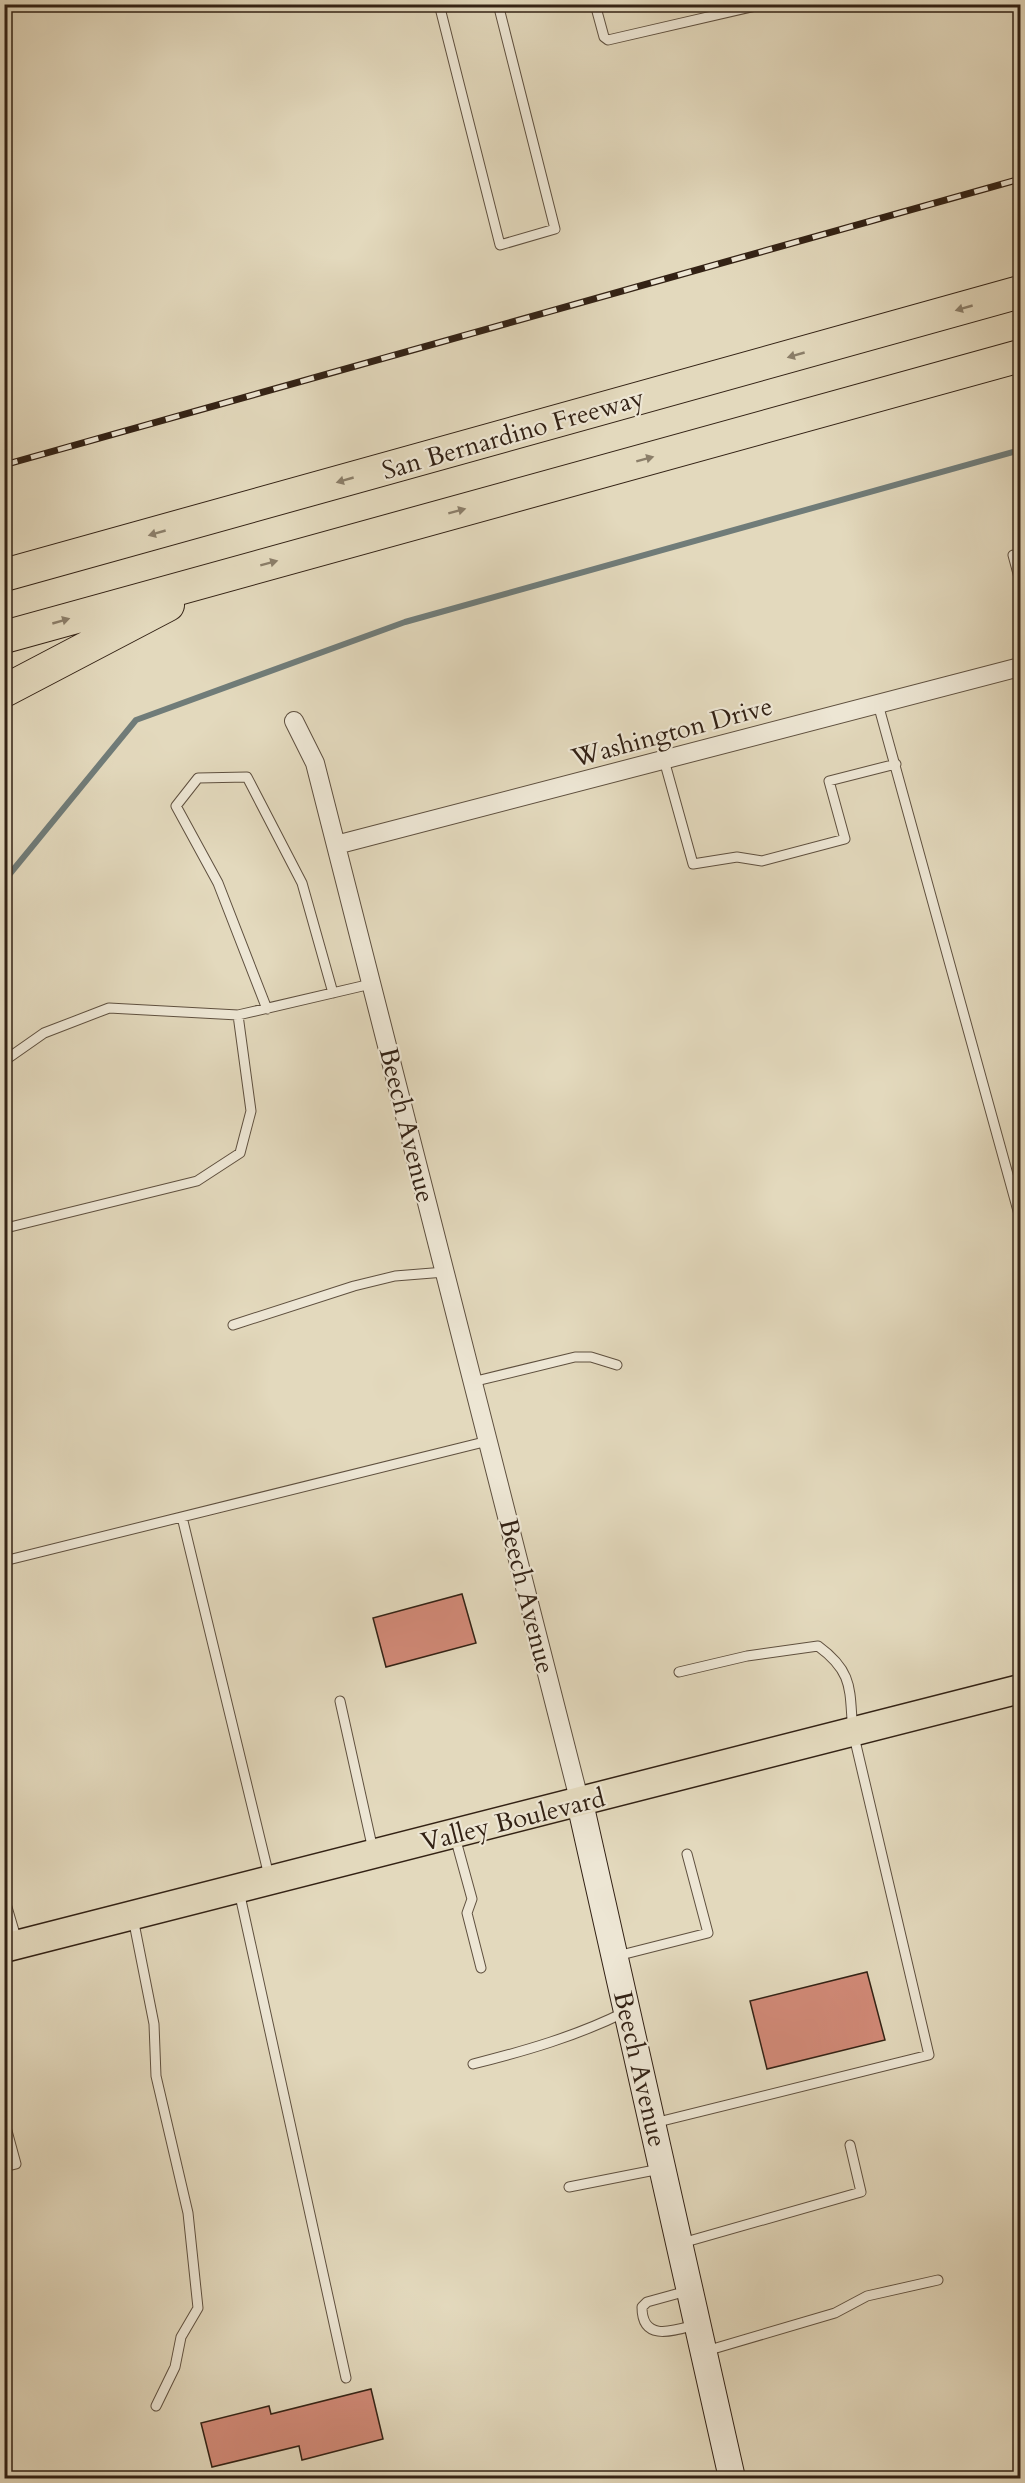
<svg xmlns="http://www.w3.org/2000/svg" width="1025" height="2483" font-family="Cardo,serif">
	<rect width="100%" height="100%" fill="#e3d9bd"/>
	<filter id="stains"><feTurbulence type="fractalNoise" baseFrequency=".00333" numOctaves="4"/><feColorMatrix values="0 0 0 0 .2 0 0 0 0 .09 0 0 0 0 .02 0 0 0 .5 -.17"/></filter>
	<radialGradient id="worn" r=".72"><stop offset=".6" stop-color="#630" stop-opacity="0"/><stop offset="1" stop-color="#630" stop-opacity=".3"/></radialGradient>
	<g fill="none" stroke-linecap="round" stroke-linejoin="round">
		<path stroke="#707c79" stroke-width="6" d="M4 881 136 720 405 622 1020 450"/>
	</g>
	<path fill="#d28a78" stroke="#332215" stroke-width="1.5" d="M462 1594 476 1643 386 1667 373 1618Z
		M867 1972 885 2040 767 2069 750 2001Z
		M371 2389 383 2439 302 2460 299 2446 212 2467 201 2423 269 2406 271 2414Z"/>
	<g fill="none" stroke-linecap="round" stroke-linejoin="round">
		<g stroke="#5f503f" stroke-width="11">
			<path id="service" d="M439 4 500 245 555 229 498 4
				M595 4 604 37 608 40 764 4
				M1013 555 1020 581
				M878 704 1020 1218
				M664 760 693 864 737 857 762 861 845 839 829 781 896 764
				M267 1009 218 883 176 806 198 778 247 777 302 883 333 993
				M4 1061 44 1033 109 1008 238 1015 371 984
				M4 1231 10 1227 197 1181 240 1153 251 1111 238 1015
				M233 1325 354 1286 395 1276 445 1272
				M472 1382 575 1357H591L617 1365
				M182 1517 269 1876
				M4 1561 488 1441
				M340 1701 373 1850
				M455 1837 472 1899 467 1913 481 1968
				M239 1891 346 2378
				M4 1897 17 1941
				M133 1918 154 2024 156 2076 188 2213 198 2308 181 2337 175 2367 156 2406
				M617 1956 708 1933 687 1854
				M473 2064C525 2051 577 2036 625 2012
				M4 2120 16 2164 4 2167
				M654 2123 929 2055 853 1732C849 1691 855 1673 818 1646L747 1656 679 1672
				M569 2187 660 2169
				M682 2243 861 2192 850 2145
				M687 2291 647 2302 642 2307C642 2342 673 2331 695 2325
				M706 2351 835 2313 867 2296 938 2280
				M1020 2478V2477"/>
		</g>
		<g stroke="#5f503f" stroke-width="20">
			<path id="minor" d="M294 721 315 763 580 1803
				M336 845 1020 667"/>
		</g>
		<g stroke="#332215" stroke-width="28">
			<path id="secondary" d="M580 1803 732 2478"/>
		</g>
		<g stroke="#332215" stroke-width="31">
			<path id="primary" d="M4 1948 1020 1689"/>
		</g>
		<g stroke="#332215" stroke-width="34">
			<path id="motorway" d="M4 575 1020 292
				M4 637 1020 356
				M4 691 168 605"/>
		</g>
		<use href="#service" stroke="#ede6d4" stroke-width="9"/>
		<use href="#minor" stroke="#ede6d4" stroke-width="18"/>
		<use href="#secondary" stroke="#ede6d4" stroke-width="26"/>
		<use href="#primary" stroke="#e3d9bd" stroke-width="28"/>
		<use href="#motorway" stroke="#e3d9bd" stroke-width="32"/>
		<g stroke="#332215" stroke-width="7">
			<path id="rail" d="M4 465 1020 179"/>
		</g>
		<use href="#rail" stroke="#ede6d4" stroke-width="4.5" stroke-dasharray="14" stroke-linecap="butt"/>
	</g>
	<defs><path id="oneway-solid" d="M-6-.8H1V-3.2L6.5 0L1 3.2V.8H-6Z" transform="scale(1.5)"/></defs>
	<g fill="#8b7e69">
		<use href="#oneway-solid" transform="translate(964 308) rotate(164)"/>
		<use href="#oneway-solid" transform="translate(796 355) rotate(164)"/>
		<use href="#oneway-solid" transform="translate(645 459) rotate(-15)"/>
		<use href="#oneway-solid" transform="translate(345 480) rotate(164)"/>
		<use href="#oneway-solid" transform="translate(457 511) rotate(-15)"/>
		<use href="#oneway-solid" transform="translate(157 533) rotate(164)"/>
		<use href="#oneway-solid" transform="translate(269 563) rotate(-15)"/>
		<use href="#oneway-solid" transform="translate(61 621) rotate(-16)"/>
	</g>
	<g text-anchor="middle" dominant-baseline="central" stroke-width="4.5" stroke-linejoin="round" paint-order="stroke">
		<g font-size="26" fill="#332215" stroke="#ede6d4">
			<text transform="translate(513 434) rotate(-16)">San Bernardino Freeway</text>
			<text transform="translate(672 732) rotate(-15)">Washington Drive</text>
			<text transform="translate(407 1125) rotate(76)">Beech Avenue</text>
			<text transform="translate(527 1596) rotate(76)">Beech Avenue</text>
			<text transform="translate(513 1820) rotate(-14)">Valley Boulevard</text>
			<text transform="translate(640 2069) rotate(77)">Beech Avenue</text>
		</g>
	</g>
	<rect width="1025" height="2483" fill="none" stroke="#e3d9bd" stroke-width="24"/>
	<rect x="6" y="6" width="1013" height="2471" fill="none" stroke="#332215" stroke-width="3"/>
	<rect x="12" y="12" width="1001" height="2459" fill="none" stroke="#332215" stroke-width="1.5"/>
	<rect width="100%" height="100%" filter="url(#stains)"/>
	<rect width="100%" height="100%" fill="url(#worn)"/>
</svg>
